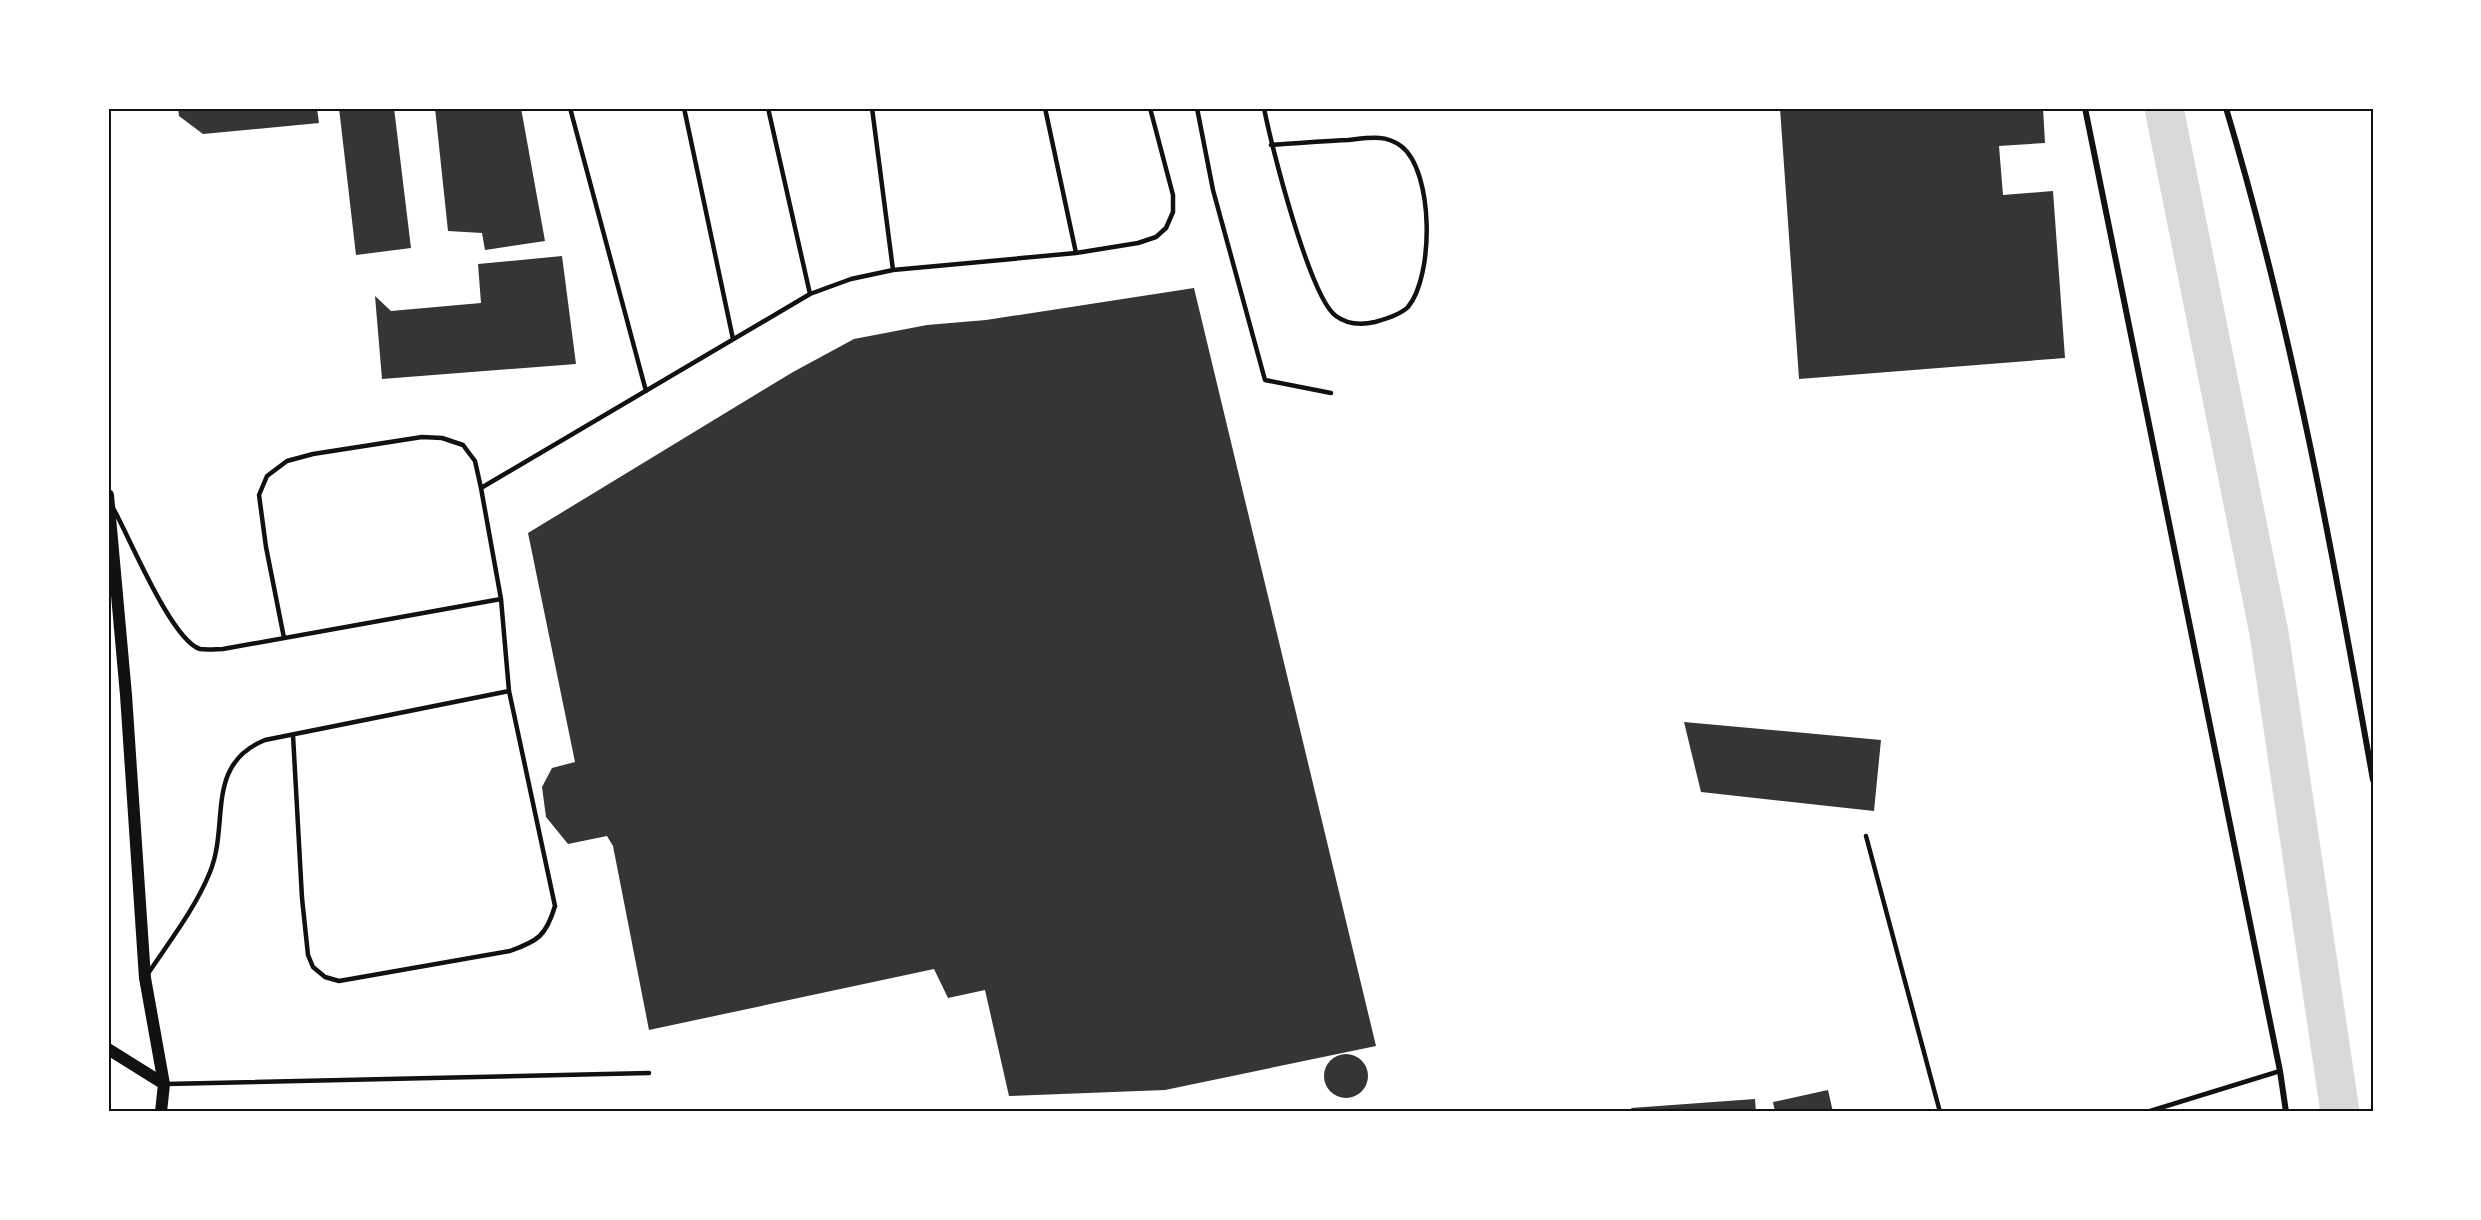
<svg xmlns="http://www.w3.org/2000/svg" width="2481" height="1220" font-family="Karla,sans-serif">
	<rect width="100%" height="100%" fill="#fff"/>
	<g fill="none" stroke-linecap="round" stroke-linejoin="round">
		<path stroke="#d9d9d9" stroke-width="39" d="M2164 108 2269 633 2340 1112"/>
	</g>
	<path fill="#353535" d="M178 108H317L319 123 203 134 179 116Z
		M339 108H394L411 248 356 255Z
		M435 108H521L545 241 485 250 482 233 448 231Z
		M1780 108H2043L2045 143 1999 146 2003 195 2053 191 2065 358 1799 379Z
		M562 256 576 364 382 379 375 296 391 311 481 303 478 264Z
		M1194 288 1376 1046 1165 1090 1009 1096 985 990 948 998 934 969 649 1030 613 846 607 836 568 844 546 817 542 787 552 768 575 762 528 533 793 372 854 339 927 325 986 320Z
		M1684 722 1881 740 1874 811 1701 792Z
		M1324 1076a22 22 0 1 1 44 0a22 22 0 1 1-44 0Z
		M1828 1090 1833 1112H1775L1773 1102Z
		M1755 1099 1756 1112H1632L1631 1108Z"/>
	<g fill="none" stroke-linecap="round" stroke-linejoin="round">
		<path stroke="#111" stroke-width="4.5" d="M570 108 646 391
			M684 108 733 339
			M768 108 810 294
			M872 108 893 270
			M1045 108 1076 253
			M1197 108 1213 190 1265 380 1331 393
			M1264 108C1271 145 1310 298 1336 316 1348 325 1362 325 1375 322 1386 319 1400 315 1408 307 1434 276 1434 171 1401 146 1396 142 1386 138 1380 138 1370 137 1358 139 1348 140 1323 141 1297 143 1271 145
			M481 488 810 294 851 279 893 270 1076 253 1138 243 1156 237 1166 228 1173 212V195L1150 108
			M113 508C129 536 171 640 200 649 207 650 217 649 223 649L501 599
			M284 638 266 547 259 495 267 476 287 461 313 454 422 437 442 438 463 445 475 461 481 488 501 599 509 691 555 906C546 936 538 941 510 951L339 981 325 977 313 967 308 955 302 898 293 735
			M1866 836 1940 1112
			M147 975C169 942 195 909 210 872 230 823 204 765 265 740L509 691
			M166 1084 649 1073
			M2147 1112 2280 1071"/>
		<path stroke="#111" stroke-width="6" d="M2085 108 2280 1071 2286 1112
			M2226 108C2292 328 2333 554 2373 780"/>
		<path stroke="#111" stroke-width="12" d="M108 495 126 695 145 978 164 1084 161 1112
			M108 1049 164 1084"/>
	</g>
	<rect width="2481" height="1220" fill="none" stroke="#ffffff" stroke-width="219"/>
	<rect x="110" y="110" width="2262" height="1000" fill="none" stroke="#111" stroke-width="2"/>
</svg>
